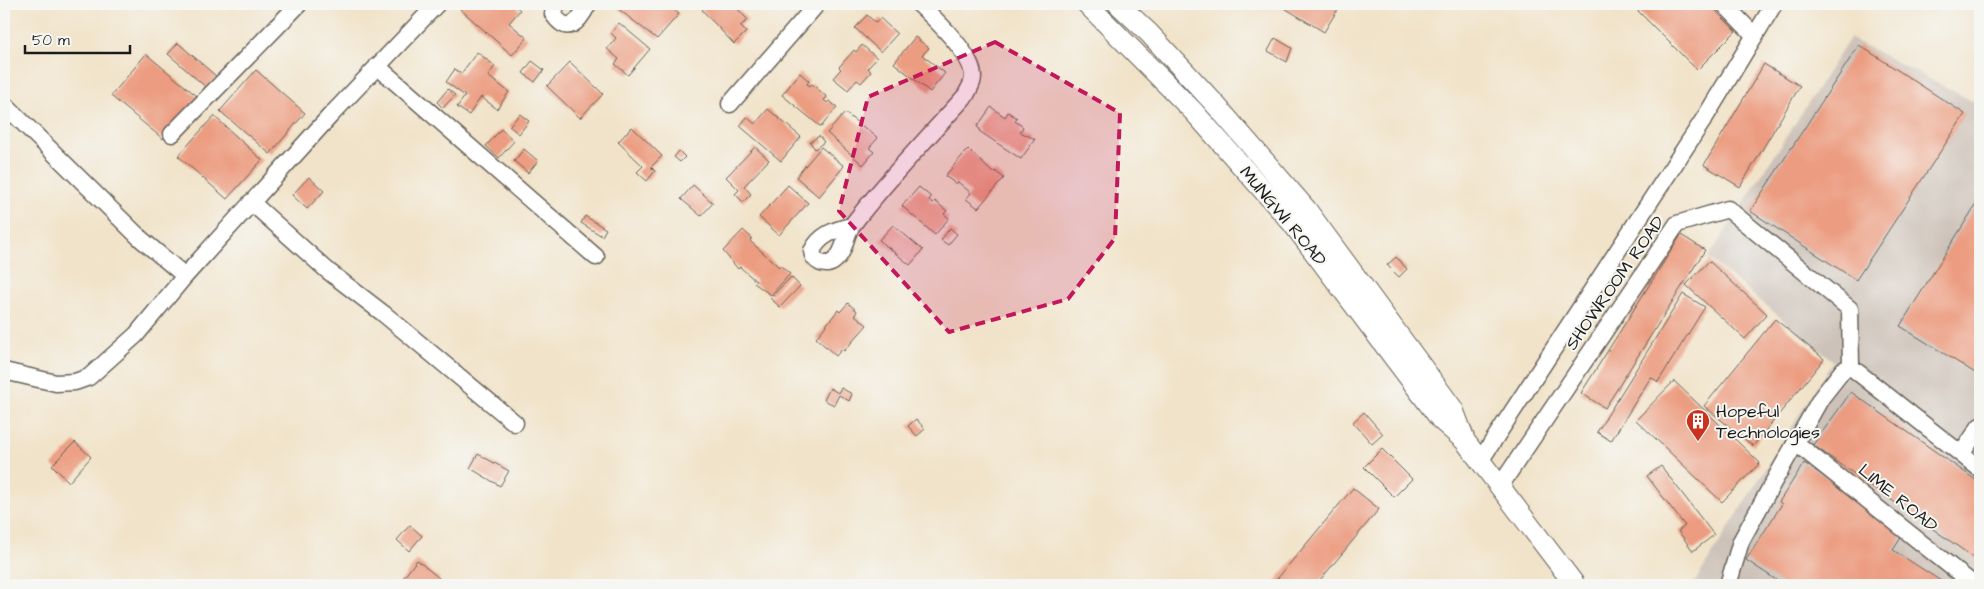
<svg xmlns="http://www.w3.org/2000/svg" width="1984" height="589" font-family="'Architects Daughter',sans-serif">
	<rect width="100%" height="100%" fill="#f6f6f2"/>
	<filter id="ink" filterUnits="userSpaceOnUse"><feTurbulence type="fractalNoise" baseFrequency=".02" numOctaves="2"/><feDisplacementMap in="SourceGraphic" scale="10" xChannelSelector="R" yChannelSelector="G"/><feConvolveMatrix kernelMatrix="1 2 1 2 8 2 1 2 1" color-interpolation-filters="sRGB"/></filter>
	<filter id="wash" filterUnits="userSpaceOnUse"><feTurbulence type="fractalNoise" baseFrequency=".0096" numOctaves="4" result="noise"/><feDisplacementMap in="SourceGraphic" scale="20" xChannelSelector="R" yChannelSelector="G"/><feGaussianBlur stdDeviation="1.12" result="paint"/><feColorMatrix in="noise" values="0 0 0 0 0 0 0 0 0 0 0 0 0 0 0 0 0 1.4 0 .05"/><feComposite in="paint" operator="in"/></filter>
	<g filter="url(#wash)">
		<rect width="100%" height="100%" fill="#f1e3c9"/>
		<path fill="#cdc2b9" d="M1850 38 1980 105V585H1693L1833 361 1708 258Z"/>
		<g id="blocks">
			<path fill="#ec9c80" d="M464 4H513L520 10 509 23 527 38 512 55 460 9Z
				M612 4H667L679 14 657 39Z
				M709 4H730L732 7 734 5 748 20 740 26 746 32 734 44 702 10Z
				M1278 4H1341L1324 32Z
				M1631 4H1709L1736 31 1697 70Z
				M867 15 876 23 880 18 897 34 881 52 855 28Z
				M619 23 650 49 628 75 615 64 619 59 607 49 616 38 611 33Z
				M915 37 929 48 922 55 945 73 930 92 894 63Z
				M1275 38 1292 48 1287 62 1268 51Z
				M178 43 217 77 207 88 168 54Z
				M862 45 877 58 868 68 871 72 861 83 857 80 848 90 833 78 841 69 839 67 854 50 856 52Z
				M1859 45 1965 114 1856 280 1750 211Z
				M477 52 495 66 488 76 509 92 497 109 481 97 469 115 457 107 465 96 446 82 455 69 461 74Z
				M146 54 198 97 163 139 111 96Z
				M532 61 544 70 535 82 523 73Z
				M570 62 603 94 580 118 547 86Z
				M1764 64 1800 86 1740 187 1704 165Z
				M256 70 305 113 270 154 220 111Z
				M800 73 809 81 807 84 810 86 812 84 827 97 824 100 827 103 829 101 837 107 821 127 782 95Z
				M448 89 455 95 443 108 437 102Z
				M991 107 1005 117 1008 112 1017 118 1015 121 1023 127 1020 132 1035 139 1021 159 979 131 980 129 977 127Z
				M768 109 801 137 781 161 740 126 747 117 755 124Z
				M845 113 878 138 869 148 874 152 863 165 827 133Z
				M520 114 529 121 519 134 509 126Z
				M214 116 262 160 227 199 178 156Z
				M632 127 662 156 651 167 655 171 647 181 637 172 643 166 618 142Z
				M501 129 514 141 499 158 486 146Z
				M819 136 824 142 815 149 810 142Z
				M755 147 769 160 744 186 751 194 743 202 735 194 739 190 726 177Z
				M821 147 844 166 819 197 796 177Z
				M524 149 538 161 528 173 514 161Z
				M968 149 993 173 995 171 1004 178 978 208 966 199 971 193 958 182 956 184 945 176Z
				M679 151 685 157 680 162 674 157Z
				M309 177 324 191 307 209 292 195Z
				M693 185 713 203 701 216 681 199Z
				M788 185 808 203 779 235 759 217Z
				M919 187 931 197 929 200 933 203 935 201 947 211 944 214 949 218 935 235 902 206Z
				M1980 198V376L1900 326Z
				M585 216 606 229 602 236 581 223Z
				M893 225 923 250 910 265 879 240Z
				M950 228 957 234 948 245 941 240Z
				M743 230 752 238 750 241 779 267 780 265 790 274 771 295 754 283 756 281 740 267 738 269 723 251Z
				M1681 235 1705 250 1605 408 1581 393Z
				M1396 257 1407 269 1399 277 1387 265Z
				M1709 261 1767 314 1745 339 1686 285Z
				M791 277 800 286 780 307 770 298Z
				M1683 294 1705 307 1658 382 1651 377 1611 441 1597 432Z
				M848 303 857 311 855 315 867 325 844 351 842 349 836 356 816 338 838 310 840 312Z
				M1775 319 1824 359 1753 446 1704 406Z
				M1674 381 1760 463 1722 502 1636 420Z
				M830 388 838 393 841 388 852 394 849 401 839 395 834 405 824 400Z
				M1851 392 1980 483V562L1813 445Z
				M1364 412 1383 434 1372 444 1353 422Z
				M916 419 925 429 917 436 908 426Z
				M75 442 91 457 69 482 52 465Z
				M1382 449 1412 479 1394 497 1364 467Z
				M478 454 509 471 500 486 470 468Z
				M1804 463 1906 530 1893 550 1947 585H1784L1746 560 1782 504 1779 502Z
				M1661 466 1714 535 1693 551 1678 531 1685 526 1647 476Z
				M1353 488 1379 509 1316 585H1272Z
				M410 525 422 536 409 551 397 540Z
				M417 560 440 579 436 585H398Z"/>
		</g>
	</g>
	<g filter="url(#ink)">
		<use href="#blocks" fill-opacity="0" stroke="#676259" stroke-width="1"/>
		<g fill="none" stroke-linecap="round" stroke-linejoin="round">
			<g stroke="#676259" stroke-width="19">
				<path id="minor" d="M557 4 553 14C568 36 579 22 588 4
					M1724 4 1755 36
					M377 66 596 257
					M4 104 141 239 185 276
					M730 104 817 4
					M172 134 299 4
					M251 202 328 271 384 314 515 423
					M851 226C834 230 820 235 812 251 813 262 826 268 834 261 846 252 844 235 853 224 887 179 928 138 966 95 968 90 973 84 973 77 973 54 935 19 919 4
					M1851 367 1980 469
					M4 371 56 383 75 382 89 377 136 335 185 276 330 116 437 4
					M1796 443 1974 585
					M1962 453 1980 426
					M1480 461 1704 119 1774 4
					M1500 486 1677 224 1728 209 1850 309 1851 367
					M1728 585 1741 541 1774 481 1821 398 1843 370 1851 367"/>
			</g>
			<g stroke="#676259" stroke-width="22">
				<path id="major" d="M1087 4 1194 112 1293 224 1441 420 1465 441 1575 585
					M1118 4 1149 33 1214 103 1306 209 1453 409 1464 438"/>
			</g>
			<use href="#minor" stroke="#fff" stroke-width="16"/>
			<use href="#major" stroke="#fff" stroke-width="20"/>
		</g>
	</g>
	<path fill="#c2185b" fill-opacity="0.2" stroke="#c2185b" stroke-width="4" stroke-dasharray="10 6" stroke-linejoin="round" d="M995 42 1120 113 1115 238 1068 299 949 332 839 211 868 97Z"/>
	<defs>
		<g id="building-pin" transform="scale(1.25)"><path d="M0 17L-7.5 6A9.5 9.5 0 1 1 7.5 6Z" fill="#c8321e" stroke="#f6f6f2"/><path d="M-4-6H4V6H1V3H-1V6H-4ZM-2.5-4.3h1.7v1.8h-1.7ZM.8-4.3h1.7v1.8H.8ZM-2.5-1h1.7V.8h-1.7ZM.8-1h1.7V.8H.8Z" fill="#fff"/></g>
	</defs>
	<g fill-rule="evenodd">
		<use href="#building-pin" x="1698" y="421"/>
	</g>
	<g text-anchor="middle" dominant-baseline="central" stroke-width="4" stroke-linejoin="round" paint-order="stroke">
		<g font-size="18" fill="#1c1c1c" stroke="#f6f6f2">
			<text transform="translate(1283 216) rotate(50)">MUNGWI ROAD</text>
			<text transform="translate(1615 283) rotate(-55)">SHOWROOM ROAD</text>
			<text transform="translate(1898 498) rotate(39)">LIME ROAD</text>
		</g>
		<g font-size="18" fill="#1c1c1c" stroke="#f6f6f2" text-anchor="start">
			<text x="1716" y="411">Hopeful<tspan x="1716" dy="21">Technologies</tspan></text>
		</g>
	</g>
	<rect width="1984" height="589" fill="none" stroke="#f6f6f2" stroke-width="20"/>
	<path d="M25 45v8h105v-8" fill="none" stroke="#1c1c1c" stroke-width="2.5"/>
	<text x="32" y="45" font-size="15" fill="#1c1c1c" stroke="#f6f6f2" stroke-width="4" paint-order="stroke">50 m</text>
</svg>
